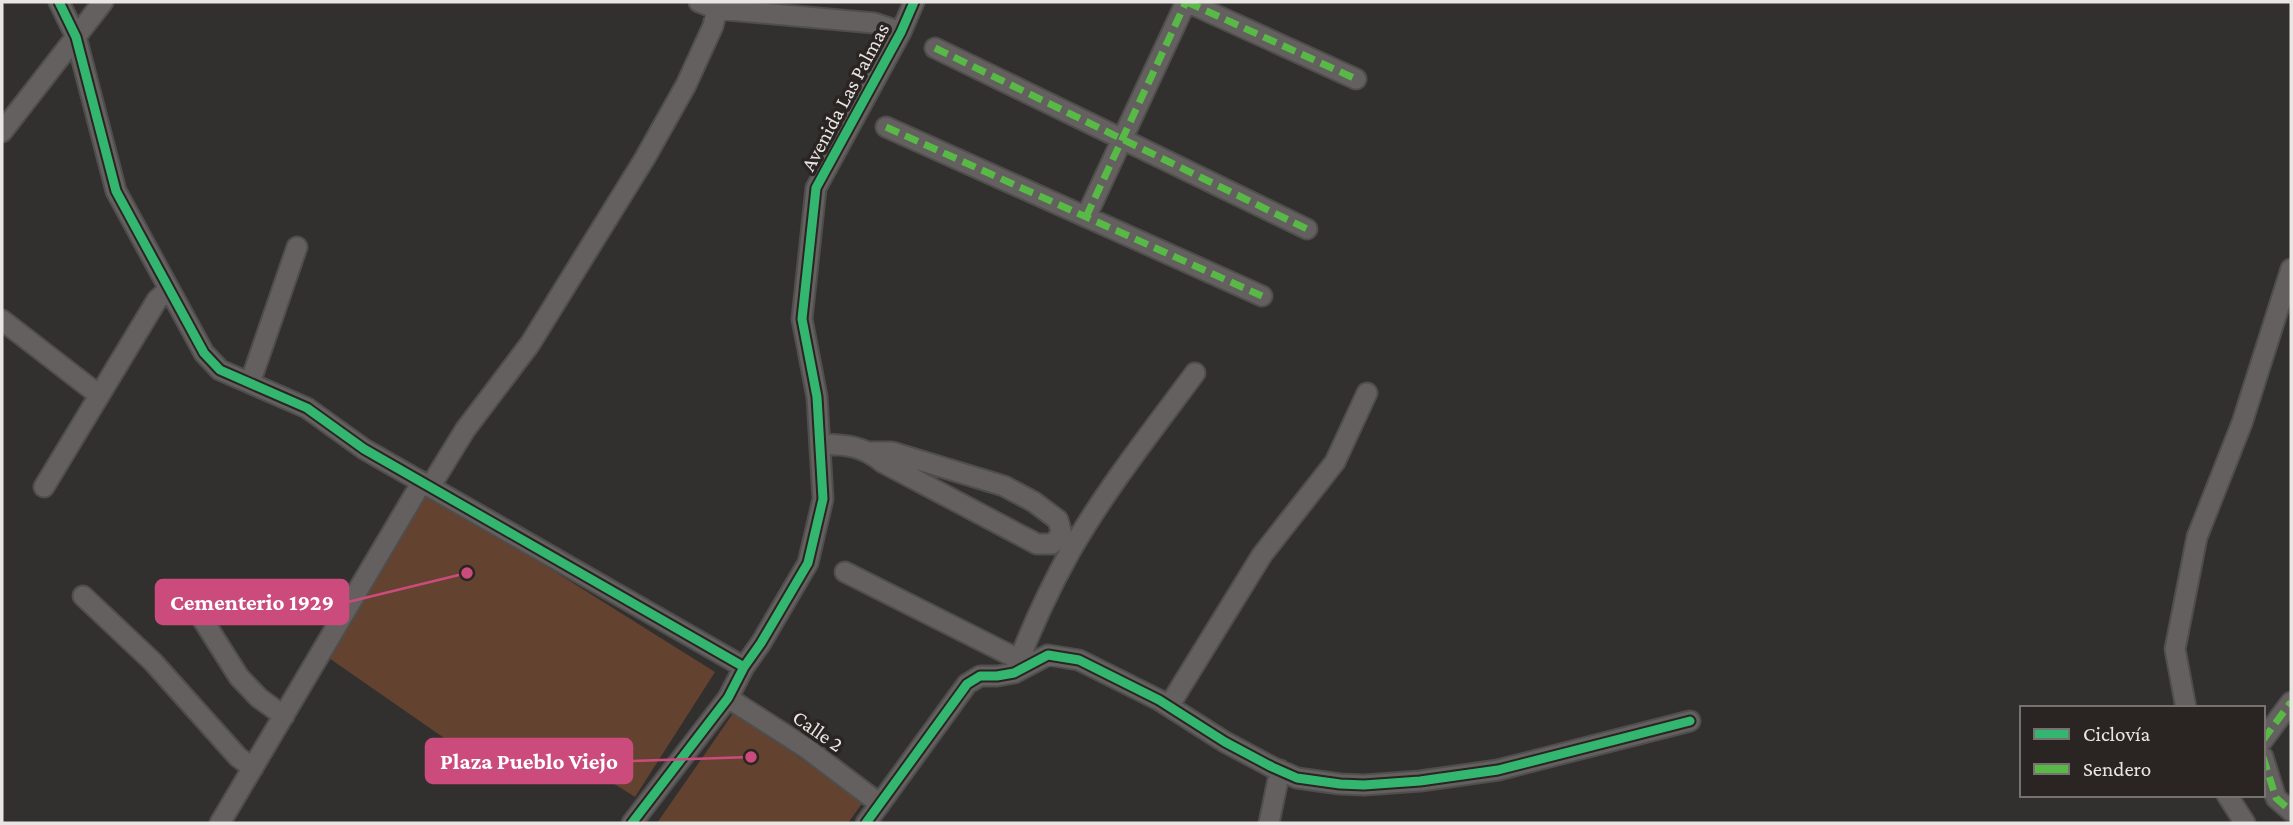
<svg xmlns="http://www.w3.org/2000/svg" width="2293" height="825" font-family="'Crimson Pro',serif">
	<rect width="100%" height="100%" fill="#32302e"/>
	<path fill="#63422f" d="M426 491 715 672 635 797 548 742 509 783 326 656Z
		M734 712 863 802 848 823H657Z"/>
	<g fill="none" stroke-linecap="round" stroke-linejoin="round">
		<g stroke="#4f4e4c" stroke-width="23">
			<path id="minor" d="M59 2 76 37 116 191 204 353 220 370 307 408 364 449 744 667
				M699 2 717 9 874 23 901 32
				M1187 2 1356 79
				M935 48 1307 229
				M886 127 1262 296
				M2 132 103 2
				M1086 217 1186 2
				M2 320 99 395
				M250 383 297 247
				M820 444C845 445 862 445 882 462L1037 544H1052L1059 537 1061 531 1058 520 1034 502 1004 486 892 452H871
				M44 487 157 300 169 289
				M430 487 465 430 530 344 645 158 686 85 713 26 717 9
				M845 572 1018 659
				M83 596 153 662 238 757 253 768
				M196 609 239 677 259 698 284 716
				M1014 673C1030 631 1049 589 1071 550 1107 488 1152 431 1195 373
				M728 698 806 748 880 804
				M1169 706 1262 555 1335 462 1367 393
				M2186 708 2175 649 2197 537 2242 423 2291 269
				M2263 740 2291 702
				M2263 757 2276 798 2291 811
				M2227 795 2245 823
				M220 823 422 482
				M632 823 728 698 744 667 761 643 808 563 823 499 817 397 802 319 816 188 901 32 914 2
				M866 823 967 684 980 676H997L1014 673 1048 655 1079 660 1159 700 1225 742 1272 767 1297 778 1340 784 1364 785 1420 781 1498 770 1690 721
				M1269 823 1280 770"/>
		</g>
		<use href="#minor" stroke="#63605f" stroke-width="19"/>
		<path stroke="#58b947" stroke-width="7" stroke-dasharray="14 7" stroke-linecap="butt" d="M1187 2 1356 79
			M935 48 1307 229
			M886 127 1262 296
			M1086 217 1186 2
			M2263 740 2291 702
			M2263 757 2276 798 2291 811"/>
		<g stroke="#2a2522" stroke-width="13">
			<path id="cycleway" d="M59 2 76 37 116 191 204 353 220 370 307 408 364 449 744 667
				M632 823 728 698 744 667 761 643 808 563 823 499 817 397 802 319 816 188 901 32 914 2
				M866 823 967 684 980 676H997L1014 673 1048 655 1079 660 1159 700 1225 742 1272 767 1297 778 1340 784 1364 785 1420 781 1498 770 1690 721"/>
		</g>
		<use href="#cycleway" stroke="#33b770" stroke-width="9"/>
	</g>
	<g text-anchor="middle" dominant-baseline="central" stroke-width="7" stroke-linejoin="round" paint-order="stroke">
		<g font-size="21" fill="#e9e5e3" stroke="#2a2522">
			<text transform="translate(845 97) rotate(-62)">Avenida Las Palmas</text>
			<text transform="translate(818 731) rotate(35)">Calle 2</text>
		</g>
	</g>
	<path fill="none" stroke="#cc4b7d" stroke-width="2.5" d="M467 573L348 602M751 757L632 761"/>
	<g fill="#cc4b7d" stroke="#2a2522" stroke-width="2.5">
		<circle cx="467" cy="573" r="7"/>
		<circle cx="751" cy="757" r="7"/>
	</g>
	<g fill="#cc4b7d" stroke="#cc4b7d" stroke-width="2.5">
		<rect x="156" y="580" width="192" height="44" rx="7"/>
		<rect x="426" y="739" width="206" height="44" rx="7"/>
	</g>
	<g font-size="23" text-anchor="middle" font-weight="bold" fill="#fff">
		<text x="252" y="610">Cementerio 1929</text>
		<text x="529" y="769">Plaza Pueblo Viejo</text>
	</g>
	<rect width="2293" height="825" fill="none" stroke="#e9e5e3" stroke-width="7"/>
	<rect x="2020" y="706" width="245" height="91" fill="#2a2522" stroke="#76726f" stroke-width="2"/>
	<rect x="2034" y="729" width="35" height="10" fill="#33b770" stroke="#76726f" stroke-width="2"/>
	<text x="2083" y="741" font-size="21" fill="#e9e5e3">Ciclovía</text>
	<rect x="2034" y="764" width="35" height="10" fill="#58b947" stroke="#76726f" stroke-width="2"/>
	<text x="2083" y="776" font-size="21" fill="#e9e5e3">Sendero</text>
</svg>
